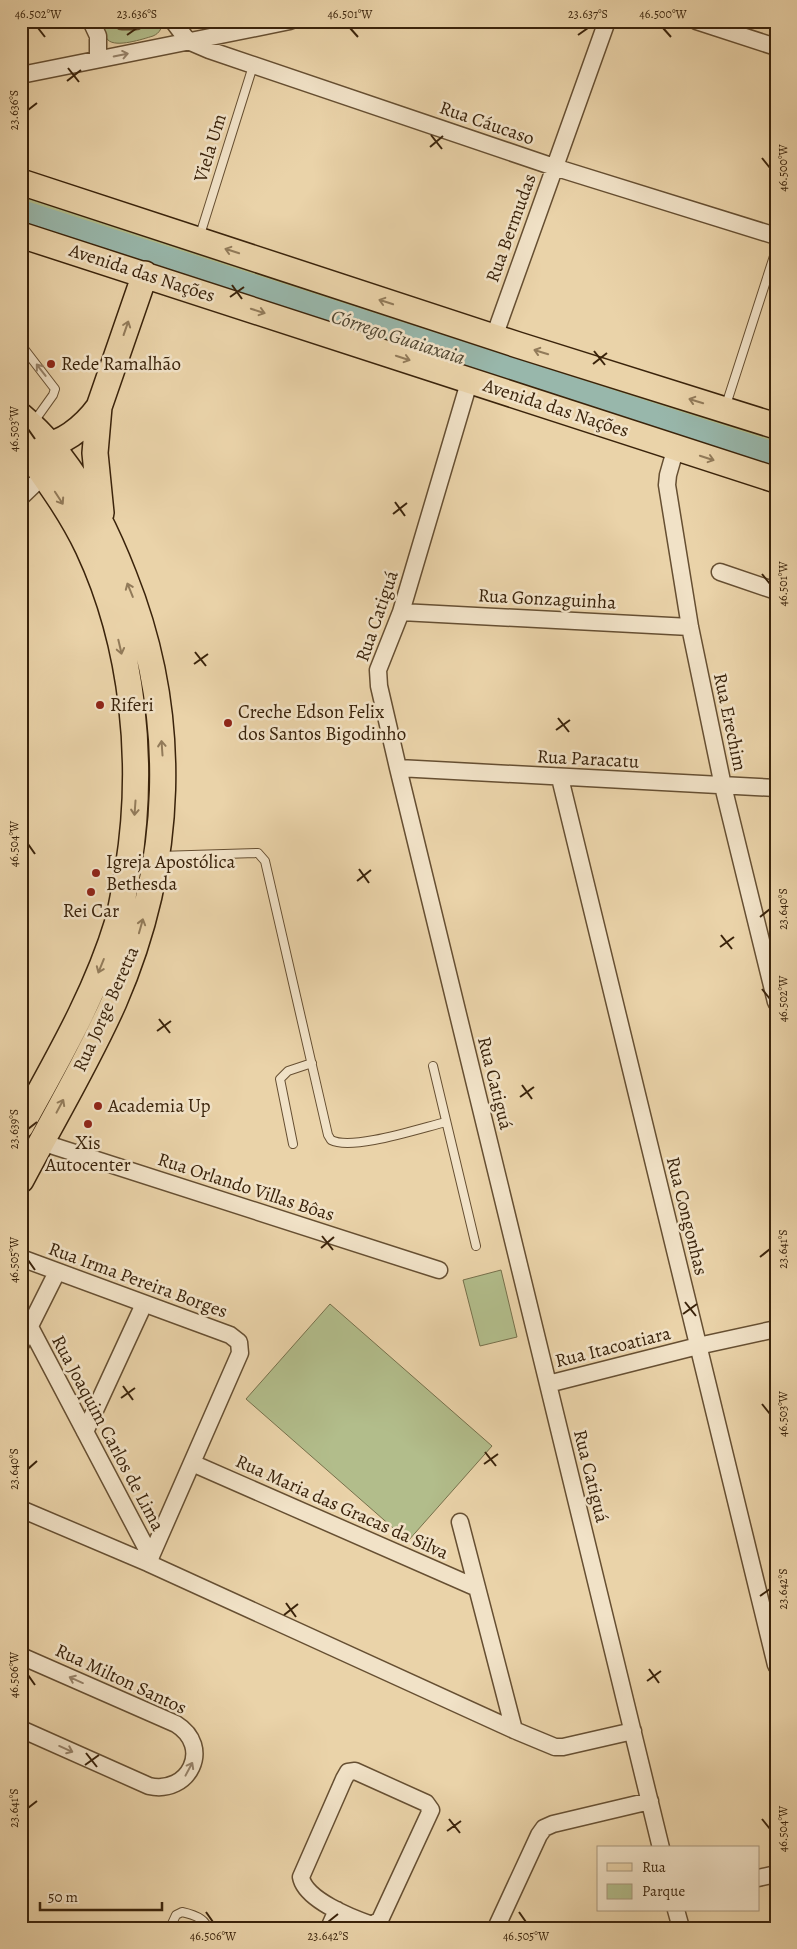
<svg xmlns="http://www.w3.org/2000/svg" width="797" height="1949" font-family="Alegreya,serif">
	<rect width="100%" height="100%" fill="#ead3a9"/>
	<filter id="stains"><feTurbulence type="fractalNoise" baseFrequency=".004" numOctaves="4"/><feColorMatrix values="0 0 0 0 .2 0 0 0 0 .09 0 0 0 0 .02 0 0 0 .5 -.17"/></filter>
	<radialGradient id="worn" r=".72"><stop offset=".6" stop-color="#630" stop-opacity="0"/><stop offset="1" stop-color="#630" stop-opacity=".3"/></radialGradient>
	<path fill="#b2bd8b" stroke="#76704b" d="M146 21H162C162 28 160 33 153 36 143 39 116 48 108 40 104 36 103 31 101 26L104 24C118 27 134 30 146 21Z
		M21 195 511 354 507 365 21 209Z
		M518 356 776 439V452L514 368Z
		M501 1270 517 1337 480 1346 463 1280Z
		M330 1304 492 1446 408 1541 246 1399Z"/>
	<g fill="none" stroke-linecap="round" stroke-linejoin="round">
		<path stroke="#98b7ab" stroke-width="30" d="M21 215 776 458"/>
		<g stroke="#664f32" stroke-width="10">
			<path id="lane" d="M199 238 253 66
				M21 347 25 350 55 389 53 395 33 423
				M725 408 776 250
				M159 856 258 853 265 861 328 1135 331 1140C352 1151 421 1128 446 1122
				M433 1066 476 1246
				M293 1144 280 1079 288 1071 312 1063
				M170 1928 176 1915 182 1912C191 1914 206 1918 207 1928"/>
		</g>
		<g stroke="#664f32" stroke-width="19">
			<path id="street" d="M91 21 98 36V59
				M122 21H136
				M173 21 188 41 209 50 554 167 776 236
				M696 21 776 47
				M21 75 290 21
				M494 337 607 21
				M470 379 401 612 378 670 379 686 398 768 661 1848
				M676 447 668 475 667 485 690 627 723 786 776 1002
				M21 497 44 475
				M720 572 776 591
				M401 612 690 627
				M398 768 776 788
				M560 778 776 1665
				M41 1142 439 1270
				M21 1258 230 1335 239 1342 240 1353 148 1563
				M30 1327 151 1557
				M21 1344 57 1272
				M548 1384 698 1346 776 1329
				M85 1432 144 1304
				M192 1463 477 1588
				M21 1509 148 1563 514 1730 555 1747H563L633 1731
				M460 1522 514 1730
				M21 1656 176 1724C213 1747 189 1795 149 1786L21 1729
				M355 1771 426 1803 431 1810 380 1920 372 1925C352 1918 305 1900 301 1877L344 1779 348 1772Z
				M758 1878 776 1874
				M676 1910 681 1928
				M329 1928 337 1910
				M496 1928 539 1835 544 1828 553 1824 650 1801"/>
		</g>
		<g stroke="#3a230b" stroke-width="28">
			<path id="primary" d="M21 182 518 345 776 426
				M21 235 776 480
				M21 416C70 457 101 517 124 576 180 716 174 864 114 1002 87 1063 52 1121 21 1180
				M21 443C45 477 70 510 88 548 134 646 145 764 128 869 125 887 122 905 118 921 96 994 57 1060 21 1126
				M35 444C59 450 86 425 99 407
				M101 513 95 453 99 407 145 274"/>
		</g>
		<use href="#lane" stroke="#f1e2c7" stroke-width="8"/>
		<use href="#street" stroke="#f1e2c7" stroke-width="16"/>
		<use href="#primary" stroke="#ead3a9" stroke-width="25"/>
	</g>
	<defs><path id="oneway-shaft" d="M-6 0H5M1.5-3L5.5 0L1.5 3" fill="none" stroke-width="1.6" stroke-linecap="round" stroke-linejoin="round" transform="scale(1.25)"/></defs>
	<g stroke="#968269">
		<use href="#oneway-shaft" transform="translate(121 55) rotate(-11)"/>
		<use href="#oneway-shaft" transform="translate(41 370) rotate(-128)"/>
		<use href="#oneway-shaft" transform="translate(76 1680) rotate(-156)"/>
		<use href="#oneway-shaft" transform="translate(66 1749) rotate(24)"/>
		<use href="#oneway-shaft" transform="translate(189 1769) rotate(-62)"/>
	</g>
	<g stroke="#927b5a">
		<use href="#oneway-shaft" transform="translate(232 251) rotate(-162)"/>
		<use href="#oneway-shaft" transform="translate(386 302) rotate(-162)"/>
		<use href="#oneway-shaft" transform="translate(258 311) rotate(18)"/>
		<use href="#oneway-shaft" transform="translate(126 328) rotate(-71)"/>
		<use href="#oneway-shaft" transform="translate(541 352) rotate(-163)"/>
		<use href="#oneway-shaft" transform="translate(403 358) rotate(18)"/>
		<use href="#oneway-shaft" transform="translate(696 401) rotate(-163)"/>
		<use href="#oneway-shaft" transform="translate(707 458) rotate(18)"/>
		<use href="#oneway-shaft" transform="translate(59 498) rotate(57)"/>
		<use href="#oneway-shaft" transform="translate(130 590) rotate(-112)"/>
		<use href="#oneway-shaft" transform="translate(120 647) rotate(77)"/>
		<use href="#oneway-shaft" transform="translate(162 748) rotate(-94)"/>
		<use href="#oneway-shaft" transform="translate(135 808) rotate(94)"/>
		<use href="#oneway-shaft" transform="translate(141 926) rotate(-74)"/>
		<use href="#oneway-shaft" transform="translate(101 966) rotate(112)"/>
		<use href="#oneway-shaft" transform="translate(60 1106) rotate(-62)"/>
	</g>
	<path fill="none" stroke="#3a230b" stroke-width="2" d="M38 28 45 37M350 28 358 37M663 28 671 37M127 35 137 28M578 35 588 28M68 68 79 82M67 81 81 70M28 110 37 103M431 135 442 149M430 147 443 136M762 158 770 168M232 285 242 299M230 297 244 287M594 351 605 365M593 364 607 353M28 429 35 439M395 502 405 516M393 514 407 503M762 574 770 584M195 652 206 666M194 664 208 654M558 718 569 732M556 730 570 720M28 844 35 854M359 869 369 883M357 881 371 870M760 917 770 909M721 935 732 949M720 947 734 937M762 989 770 999M159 1019 170 1033M157 1031 171 1021M522 1085 532 1099M520 1097 534 1087M28 1129 37 1122M322 1236 333 1250M321 1248 334 1237M760 1257 770 1249M28 1260 35 1270M685 1302 696 1316M683 1314 697 1304M123 1386 133 1400M121 1398 135 1388M762 1404 770 1414M485 1452 496 1466M484 1464 498 1454M28 1469 37 1461M760 1596 770 1589M286 1603 296 1617M284 1615 298 1604M649 1669 659 1683M28 1675 35 1685M647 1681 661 1671M86 1753 97 1767M85 1765 99 1755M28 1808 37 1801M449 1819 460 1833M762 1819 770 1829M447 1831 461 1821M206 1912 213 1922M519 1912 526 1922M328 1922 338 1914"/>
	<g fill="#8f2418" stroke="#f1e2c7" stroke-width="2">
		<circle cx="51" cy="364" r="5"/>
		<circle cx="100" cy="705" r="5"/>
		<circle cx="228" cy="723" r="5"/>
		<circle cx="96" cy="873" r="5"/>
		<circle cx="91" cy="892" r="5"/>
		<circle cx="98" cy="1106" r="5"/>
		<circle cx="88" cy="1124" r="5"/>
	</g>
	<g text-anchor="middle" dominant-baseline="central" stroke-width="5" stroke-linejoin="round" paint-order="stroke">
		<g font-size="19" fill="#3a230b" stroke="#f1e2c7">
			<text transform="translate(487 123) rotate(19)">Rua Cáucaso</text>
			<text transform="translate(210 148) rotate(-73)">Viela Um</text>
			<text transform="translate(511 228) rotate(-70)">Rua Bermudas</text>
			<text transform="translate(142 273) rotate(18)">Avenida das Nações</text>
			<text transform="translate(556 408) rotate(18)">Avenida das Nações</text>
			<text transform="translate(547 599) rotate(3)">Rua Gonzaguinha</text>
			<text transform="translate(377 616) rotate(-71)">Rua Catiguá</text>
			<text transform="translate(730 722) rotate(78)">Rua Erechim</text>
			<text transform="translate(588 759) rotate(3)">Rua Paracatu</text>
			<text transform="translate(106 1009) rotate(-66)">Rua Jorge Beretta</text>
			<text transform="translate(495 1083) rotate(76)">Rua Catiguá</text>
			<text transform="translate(246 1187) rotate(18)">Rua Orlando Villas Bôas</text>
			<text transform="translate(687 1216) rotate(76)">Rua Congonhas</text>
			<text transform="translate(138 1280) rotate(20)">Rua Irma Pereira Borges</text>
			<text transform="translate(613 1347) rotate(-14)">Rua Itacoatiara</text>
			<text transform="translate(108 1433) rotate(62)">Rua Joaquim Carlos de Lima</text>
			<text transform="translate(591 1476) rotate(76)">Rua Catiguá</text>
			<text transform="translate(342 1507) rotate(24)">Rua Maria das Gracas da Silva</text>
			<text transform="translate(121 1679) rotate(25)">Rua Milton Santos</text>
		</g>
		<g font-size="19" fill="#3a230b" stroke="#f1e2c7" text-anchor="start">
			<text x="61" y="364">Rede Ramalhão</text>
			<text x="110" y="705">Riferi</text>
			<text x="238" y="712">Creche Edson Felix<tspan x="238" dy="22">dos Santos Bigodinho</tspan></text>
			<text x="106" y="862">Igreja Apostólica<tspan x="106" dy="22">Bethesda</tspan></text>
			<text x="91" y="911" text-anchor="middle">Rei Car</text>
			<text x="108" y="1106">Academia Up</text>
			<text x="88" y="1143" text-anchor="middle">Xis<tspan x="88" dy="22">Autocenter</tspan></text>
		</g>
		<g font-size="20" font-style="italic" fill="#524833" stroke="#f1e2c7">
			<text transform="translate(398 337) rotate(18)">Córrego Guaiaxaia</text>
		</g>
	</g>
	<rect width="797" height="1949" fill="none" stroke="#ead3a9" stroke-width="55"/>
	<rect x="597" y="1846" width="162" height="65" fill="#f1e2c7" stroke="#a8967c"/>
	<rect x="607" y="1863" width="25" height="8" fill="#ead3a9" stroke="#a8967c"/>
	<text x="642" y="1872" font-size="15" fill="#3a230b">Rua</text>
	<rect x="607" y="1884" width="25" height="15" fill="#b2bd8b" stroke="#a8967c"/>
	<text x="642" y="1896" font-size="15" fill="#3a230b">Parque</text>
	<path d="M40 1902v8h122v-8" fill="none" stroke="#3a230b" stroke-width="2.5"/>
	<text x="48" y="1902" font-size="15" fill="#3a230b" stroke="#f1e2c7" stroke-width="4" paint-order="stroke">50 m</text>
	<rect x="28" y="28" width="742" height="1894" fill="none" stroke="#3a230b" stroke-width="2"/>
	<g font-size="12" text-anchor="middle" fill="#3a230b">
		<text x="38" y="18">46.502°W</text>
		<text x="137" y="18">23.636°S</text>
		<text x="350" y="18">46.501°W</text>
		<text x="588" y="18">23.637°S</text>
		<text x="663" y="18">46.500°W</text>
		<text transform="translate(14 110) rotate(-90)" y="4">23.636°S</text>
		<text transform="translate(783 168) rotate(-90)" y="4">46.500°W</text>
		<text transform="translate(14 429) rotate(-90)" y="4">46.503°W</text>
		<text transform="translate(783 584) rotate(-90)" y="4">46.501°W</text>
		<text transform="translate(14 844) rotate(-90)" y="4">46.504°W</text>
		<text transform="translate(783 909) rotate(-90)" y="4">23.640°S</text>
		<text transform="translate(783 999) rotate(-90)" y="4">46.502°W</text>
		<text transform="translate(14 1129) rotate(-90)" y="4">23.639°S</text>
		<text transform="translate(783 1249) rotate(-90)" y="4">23.641°S</text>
		<text transform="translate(14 1260) rotate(-90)" y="4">46.505°W</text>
		<text transform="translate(783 1414) rotate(-90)" y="4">46.503°W</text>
		<text transform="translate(14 1469) rotate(-90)" y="4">23.640°S</text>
		<text transform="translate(783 1589) rotate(-90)" y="4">23.642°S</text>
		<text transform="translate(14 1675) rotate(-90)" y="4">46.506°W</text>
		<text transform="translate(14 1808) rotate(-90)" y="4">23.641°S</text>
		<text transform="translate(783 1829) rotate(-90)" y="4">46.504°W</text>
		<text x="213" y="1940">46.506°W</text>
		<text x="328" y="1940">23.642°S</text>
		<text x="526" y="1940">46.505°W</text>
	</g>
	<rect width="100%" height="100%" filter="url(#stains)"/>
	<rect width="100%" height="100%" fill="url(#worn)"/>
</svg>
